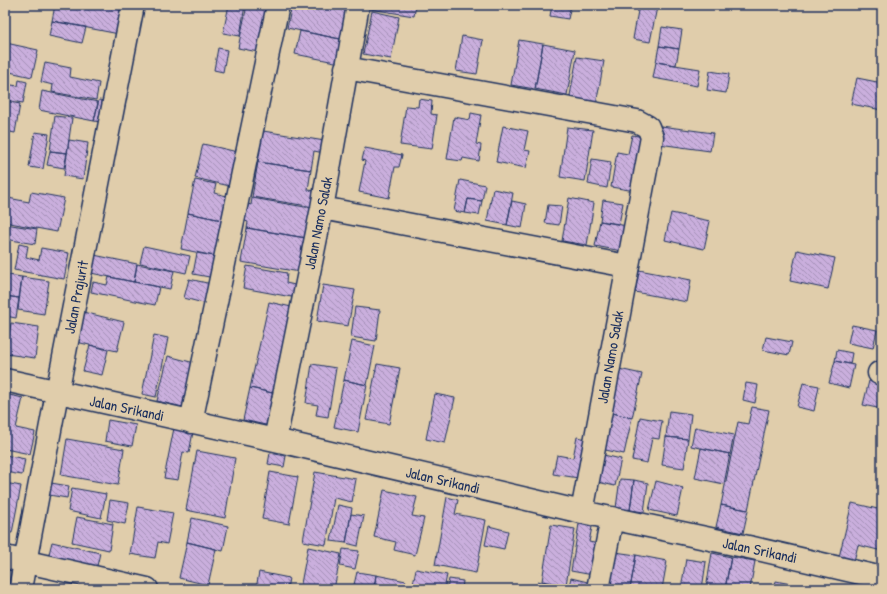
<svg xmlns="http://www.w3.org/2000/svg" width="887" height="594" font-family="'Patrick Hand',sans-serif">
	<defs>
		<pattern id="building-back-hatch" width="6" height="6" patternUnits="userSpaceOnUse"><rect width="6" height="6" fill="#caafdd"/><path d="M-1 5l2 2M0 0l6 6M5-1l2 2" fill="none" stroke="#a38fb6"/></pattern>
	</defs>
	<rect width="100%" height="100%" fill="#e0cdab"/>
	<filter id="ink" filterUnits="userSpaceOnUse"><feTurbulence type="fractalNoise" baseFrequency=".025" numOctaves="2"/><feDisplacementMap in="SourceGraphic" scale="8" xChannelSelector="R" yChannelSelector="G"/><feConvolveMatrix kernelMatrix="1 2 1 2 8 2 1 2 1" color-interpolation-filters="sRGB"/></filter>
	<g filter="url(#ink)">
		<path fill="url(#building-back-hatch)" stroke="#1b2f5e" d="M55 5H71L92 9 93 5H125L119 34 52 21Z
			M71 5H90L89 9Z
			M229 5H245L240 36 223 33Z
			M247 5H274L263 53 238 48Z
			M299 5H333L351 8 345 40 287 28 291 10 298 12Z
			M370 5H416L414 16 370 9Z
			M552 5H571L568 19 550 16Z
			M639 5 657 7 650 42 633 39Z
			M372 11 399 17 391 59 363 54Z
			M52 21 86 27 82 43 49 36Z
			M662 27 682 30 679 49 659 46Z
			M300 31 345 40 340 63 295 54Z
			M462 36 483 40 477 74 456 71Z
			M519 40 543 44 535 89 511 85Z
			M6 43 38 50 32 77 5 71Z
			M543 44 575 50 567 95 535 89Z
			M659 46 679 49 676 65 656 62Z
			M218 48 227 50 223 72 214 70Z
			M577 57 604 61 596 105 569 101Z
			M656 62 700 69 697 86 653 78Z
			M45 63 71 68 70 77 99 83 96 100 52 92 53 85 41 82Z
			M710 71 729 74 726 93 707 90Z
			M857 78 882 83V110L851 104Z
			M19 80 27 82 23 103 5 100V84L18 86Z
			M42 91 98 102 94 121 39 110Z
			M419 99 432 101 431 114 437 115 432 149 400 145 406 106 418 107Z
			M99 100 111 102 107 123 94 121Z
			M5 101 20 104 15 133 5 131Z
			M471 113 481 115 476 144 481 145 479 161 463 158 462 161 447 159 454 117 470 120Z
			M55 116 72 118 67 153 50 151Z
			M503 126 528 131 524 150 530 151 526 168 496 162Z
			M661 126 713 133 710 151 659 144Z
			M567 127 593 130 585 181 560 177Z
			M263 131 331 142 329 154 314 151 311 170 258 162Z
			M35 132 49 134 43 169 29 167Z
			M632 135 644 137 635 191 611 187 617 152 628 154Z
			M69 140 88 143 83 179 64 176Z
			M203 144 242 153 234 187 195 178Z
			M365 148 402 155 399 167H395L389 198 359 192 365 161 362 160Z
			M50 151 67 153 64 168 47 165Z
			M592 159 611 162 607 188 588 184Z
			M258 162 311 170 308 190 317 191 314 207 252 197Z
			M195 180 216 184 214 193 227 196 222 220 188 213Z
			M460 180 485 185 482 201 468 199 465 213 454 211Z
			M493 189 513 193 507 225 487 221Z
			M31 192 64 198 57 232 5 222 8 198 29 202Z
			M252 198 311 208 306 238 247 228 248 222 245 221 248 204 251 205Z
			M569 198 594 203 587 245 562 241Z
			M468 199 482 201 479 215 465 213Z
			M603 200 623 203 619 224 600 221Z
			M512 201 526 204 522 228 507 225Z
			M548 205 562 206 559 225 545 223Z
			M188 213 222 220 219 257 181 249Z
			M671 213 710 221 704 249 665 240Z
			M600 221 627 226 622 251 595 246Z
			M5 224 37 229 35 244 5 239Z
			M247 228 306 238 300 272 241 262Z
			M19 244 28 246 26 257 39 260 41 248 69 253 64 279 14 270Z
			M144 246 190 256 186 273 140 263Z
			M797 250 835 258 828 289 790 281Z
			M197 253 219 257 215 278 193 274Z
			M94 255 137 264 134 282 91 273Z
			M137 264 174 271 170 289 134 282Z
			M247 266 287 273 286 283 299 286 297 298 243 288Z
			M639 270 691 280 687 302 635 292Z
			M8 275 22 277 19 298 5 296Z
			M22 277 49 281 44 314 18 310Z
			M109 277 159 287 155 305 91 292 93 282 107 285Z
			M189 279 216 285 207 304 184 298Z
			M323 285 355 290 348 326 317 321Z
			M5 296 19 298 16 318 5 316Z
			M269 302 296 308 277 394 250 388Z
			M355 307 380 310 376 341 351 337Z
			M83 312 124 322 117 351 76 342Z
			M11 323 39 327 35 358 6 354Z
			M852 325 877 330 873 348 848 343Z
			M154 335 168 338 156 397 142 394Z
			M766 337 792 342 789 355 763 350Z
			M352 341 375 346 367 385 344 380Z
			M90 345 108 350 102 375 83 371Z
			M837 350 852 353 850 364 835 361Z
			M882 350V367L878 366Z
			M168 356 202 365 191 409 157 401Z
			M835 361 854 365 849 388 829 383Z
			M312 364 336 368 328 417 316 415 318 405 306 403Z
			M377 364 400 368 389 424 366 420Z
			M619 369 642 374 632 418 609 412Z
			M344 380 367 385 358 432 334 427Z
			M869 381 882 384V409L863 405Z
			M746 383 758 385 755 403 743 400Z
			M803 383 819 386 814 411 797 407Z
			M250 388 277 394 270 426 243 420Z
			M5 394 23 398 16 428 35 432 30 454 5 449Z
			M435 394 455 398 445 443 426 439Z
			M752 407 769 410 748 510 721 505 738 422 748 424Z
			M669 411 691 414 688 439 666 437Z
			M609 412 632 418 624 454 601 449Z
			M640 417 662 421 659 439 652 438 647 463 632 460Z
			M108 420 136 425 132 446 105 441Z
			M695 427 734 435 730 454 691 446Z
			M174 428 193 432 189 453 183 452 178 480 164 478Z
			M577 437 592 440 585 479 553 474 557 455 573 458Z
			M666 437 688 439 684 468 662 465Z
			M67 439 124 449 118 485 61 475Z
			M701 448 730 454 724 484 695 478Z
			M197 451 235 458 225 518 186 510Z
			M270 453 286 456 284 467 268 464Z
			M595 453 621 459 615 486 589 480Z
			M5 455 25 459 22 475 5 472Z
			M270 472 298 477 289 524 262 519Z
			M315 472 356 479 352 502 334 498 326 545 303 541Z
			M620 479 634 480 630 510 616 508Z
			M634 480 648 483 644 512 630 510Z
			M656 481 683 488 677 516 649 510Z
			M5 483 21 486 12 533 5 532Z
			M51 483 69 486 67 498 49 495Z
			M72 488 106 494 101 518 68 511Z
			M384 490 417 497 412 516 424 518 415 555 394 550 396 542 374 537Z
			M447 497 458 500 455 514 486 520 476 573 435 565Z
			M110 500 129 503 125 524 107 520Z
			M852 503 882 510V551L858 545 854 561 839 557Z
			M338 505 352 508 346 543 331 541Z
			M721 505 748 510 743 533 716 527Z
			M138 507 173 513 167 544 158 542 155 558 130 554Z
			M351 514 364 516 358 546 346 543Z
			M77 517 113 524 109 550 72 542Z
			M192 518 228 526 223 551 187 542Z
			M579 524 592 527 589 542 599 544 593 575 571 571Z
			M551 525 575 529 566 585 542 581Z
			M489 526 508 531 504 549 485 545Z
			M52 542 100 553 96 570 48 558Z
			M187 542 216 549 208 585 179 578Z
			M308 547 341 554 334 589H300Z
			M343 549 359 551 355 569 340 566Z
			M615 552 636 555 630 589 609 587Z
			M712 553 731 557 725 589H706Z
			M636 555 667 561 662 589H630Z
			M731 557 755 561 750 589H725Z
			M686 559 706 562 702 589H681Z
			M416 569 447 575 444 589H412Z
			M259 572 289 578 287 589H256Z
			M357 572 376 575 374 589H353Z
			M376 575 406 581 404 589H374Z
			M571 578 596 584 595 589H557L558 586 568 589Z
			M449 579 463 581 462 589H447Z
			M538 581 558 586 557 589H536Z
			M776 581 800 586 799 589H774Z"/>
		<g fill="none" stroke-linecap="round" stroke-linejoin="round">
			<g stroke="#1b2f5e" stroke-width="25">
				<path id="street" d="M346 68 637 121 648 127 652 137 582 512
					M322 208 627 266
					M879 373 882 374
					M5 380 275 440 582 512 753 548 882 578
					M191 422 278 5
					M275 440 322 208 358 5
					M5 557 147 589
					M20 589 57 393 133 5
					M598 589 612 518"/>
			</g>
			<use href="#street" stroke="#e0cdab" stroke-width="22"/>
		</g>
	</g>
	<g text-anchor="middle" dominant-baseline="central" stroke-width="3" stroke-linejoin="round" paint-order="stroke">
		<g font-size="15" fill="#1b2f5e" stroke="#e0cdab">
			<text transform="translate(318 223) rotate(-79)">Jalan Namo Salak</text>
			<text transform="translate(76 297) rotate(-79)">Jalan Prajurit</text>
			<text transform="translate(610 357) rotate(-80)">Jalan Namo Salak</text>
			<text transform="translate(127 408) rotate(12)">Jalan Srikandi</text>
			<text transform="translate(443 480) rotate(13)">Jalan Srikandi</text>
			<text transform="translate(760 550) rotate(12)">Jalan Srikandi</text>
		</g>
	</g>
	<rect width="887" height="594" fill="none" stroke="#e0cdab" stroke-width="20"/>
	<rect x="10" y="10" width="867" height="574" fill="none" stroke="#1b2f5e" stroke-width="1.5" filter="url(#ink)"/>
</svg>
